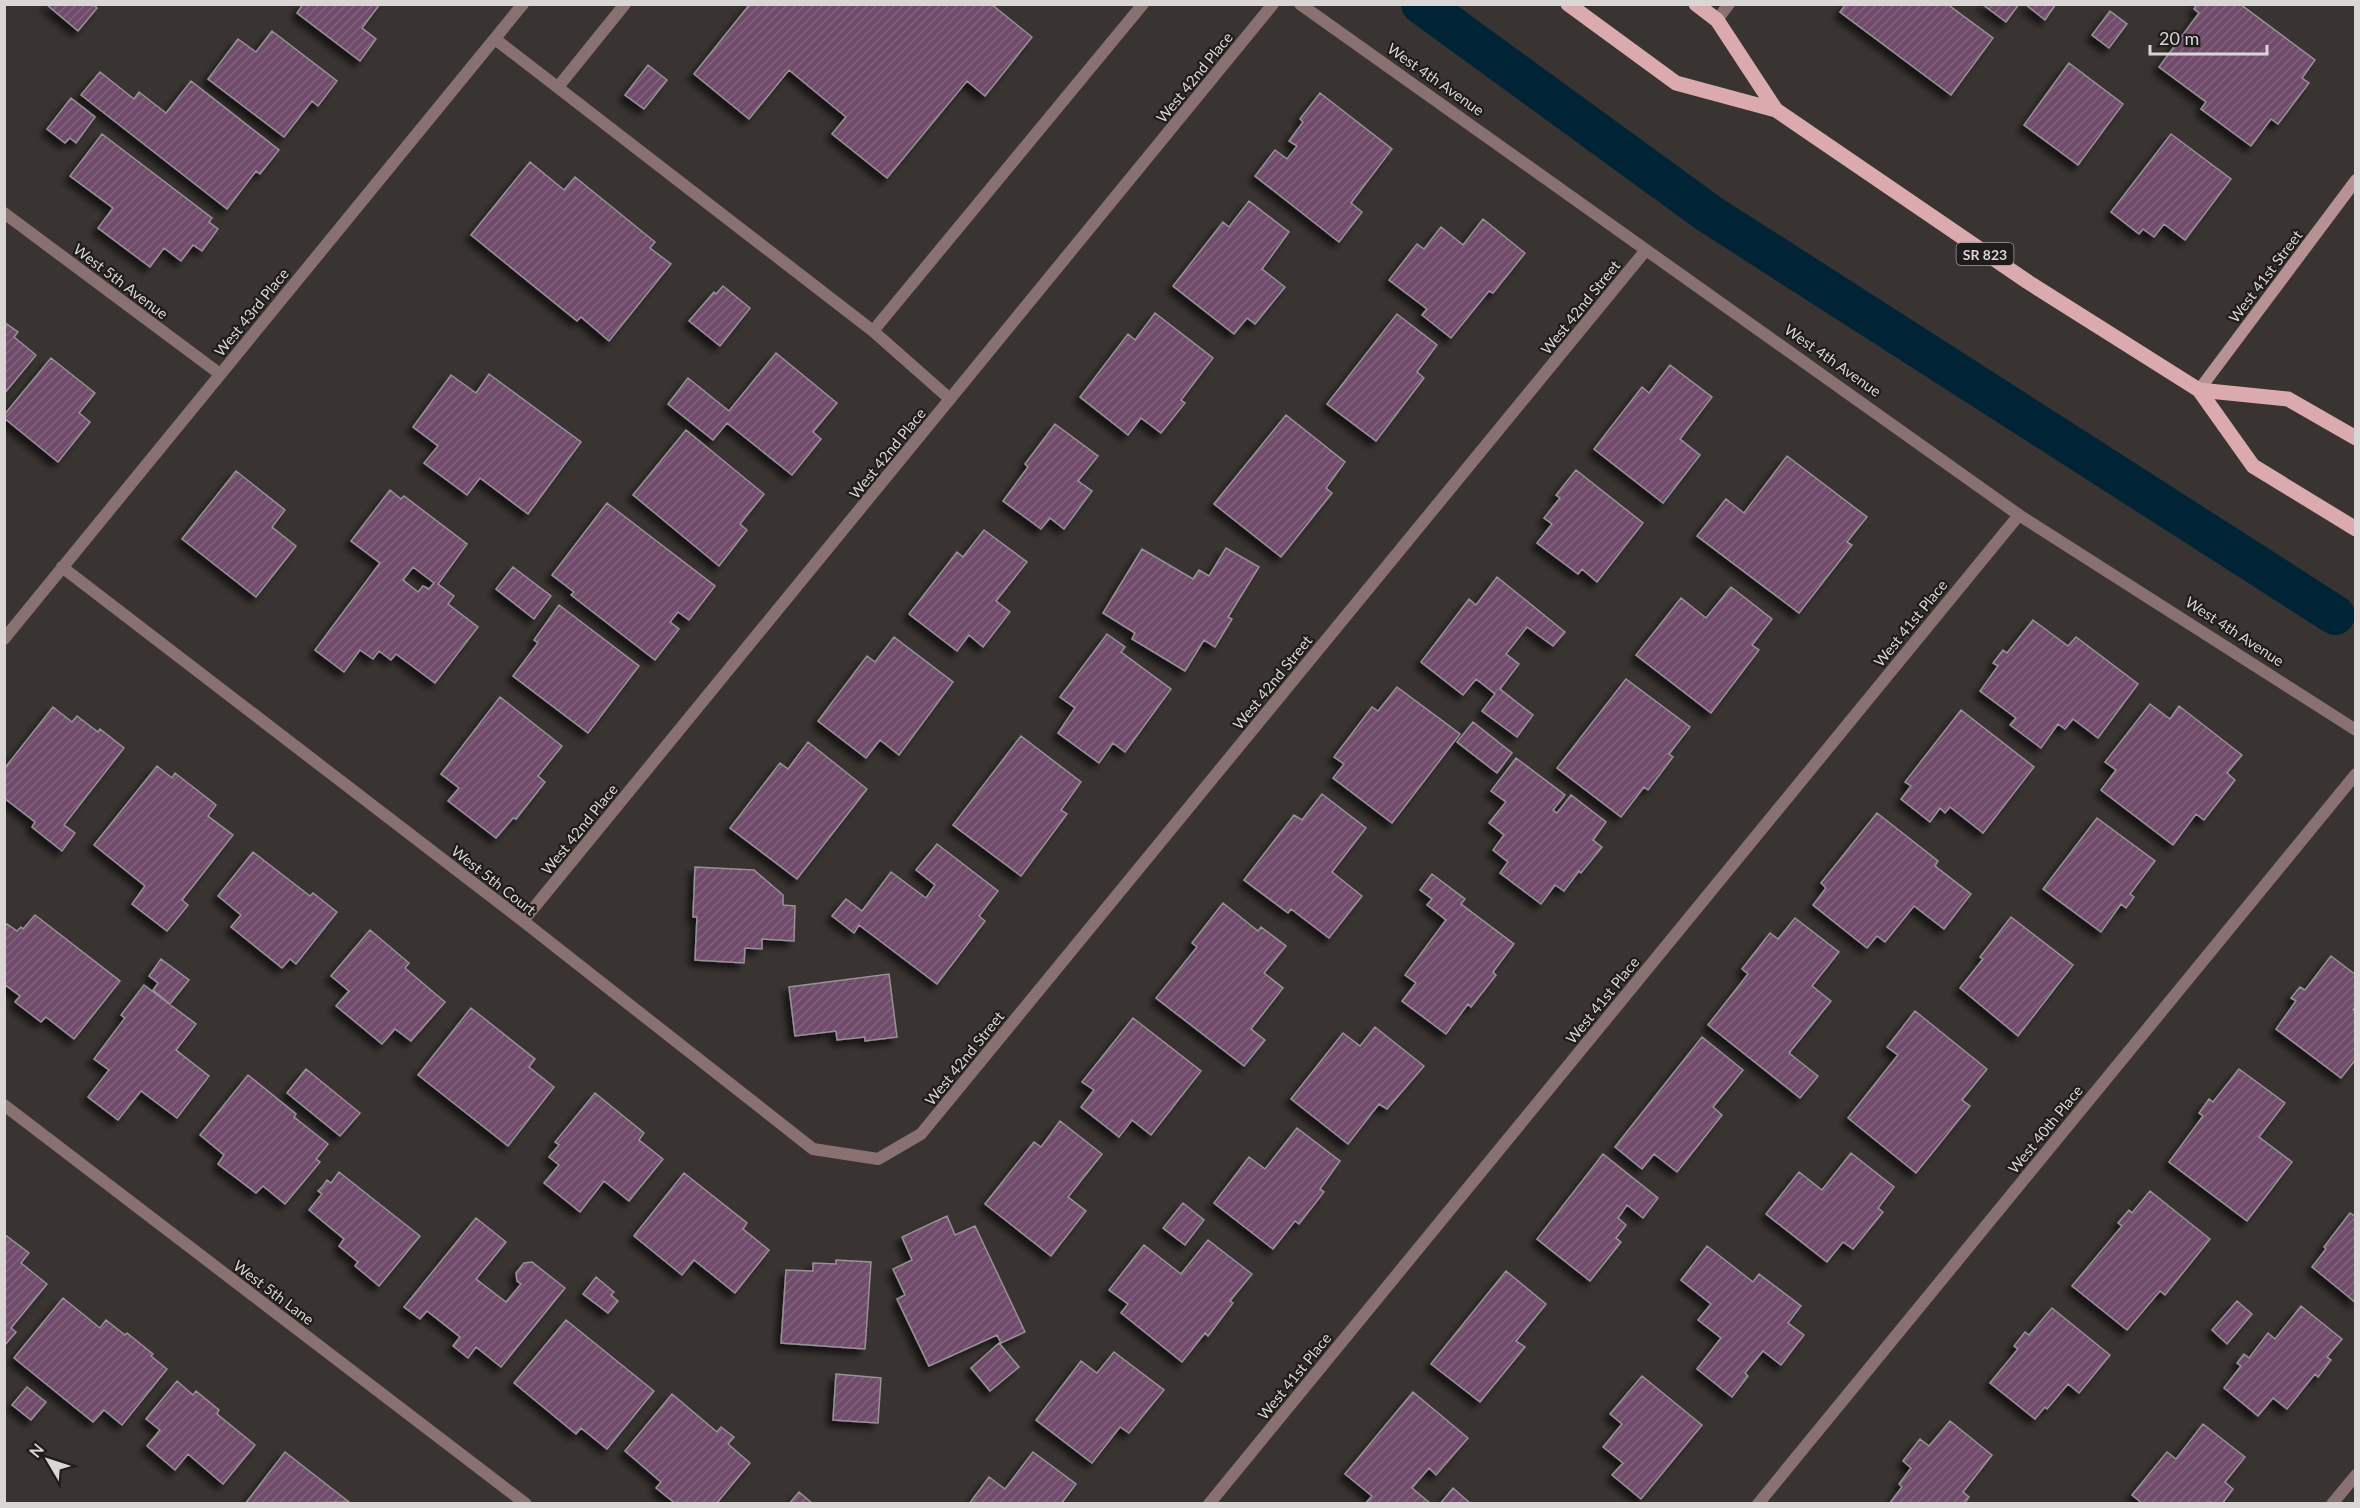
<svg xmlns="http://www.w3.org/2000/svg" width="2360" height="1508" font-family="Lato,sans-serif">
	<defs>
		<pattern id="building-hatch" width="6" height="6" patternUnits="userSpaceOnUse" patternTransform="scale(1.5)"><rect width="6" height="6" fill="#6f4b6b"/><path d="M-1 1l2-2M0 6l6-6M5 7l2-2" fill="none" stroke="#83647f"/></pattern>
		<filter id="shadow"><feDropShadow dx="-5.5" dy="5.5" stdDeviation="3" flood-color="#0009"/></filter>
	</defs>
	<rect width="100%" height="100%" fill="#393432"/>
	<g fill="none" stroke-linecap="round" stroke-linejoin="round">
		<path stroke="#002436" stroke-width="40" d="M1421 4 1708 213 2335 615"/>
	</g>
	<path fill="url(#building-hatch)" stroke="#969295" stroke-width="1.5" fill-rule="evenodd" filter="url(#shadow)" d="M46 4H93L97 8 78 31Z
		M303 4H380L362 28 376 39 360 61 297 13Z
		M750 4H991L1032 37 985 96 967 81 887 178 832 134 846 117 789 70 749 119 694 74Z
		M1846 4H1947L1993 38 1951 95 1840 12Z
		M1982 4H2019L2006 22Z
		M2025 4H2056L2045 20Z
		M2197 4H2240L2315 60 2302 78 2309 83 2278 124 2271 119 2251 146 2201 109 2206 102 2159 67 2199 13 2194 9Z
		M2110 11 2127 24 2109 48 2092 35Z
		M272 31 337 81 318 106 312 101 284 137 208 79 238 39 256 52Z
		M2069 63 2123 104 2078 165 2024 125Z
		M648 65 667 80 644 109 625 95Z
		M100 72 134 99 139 92 166 113 191 81 279 150 260 174 256 171 227 209 81 95Z
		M1320 93 1392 149 1351 203 1362 212 1339 242 1255 176 1275 150 1287 159 1297 146 1289 141 1303 122 1300 119Z
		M71 98 95 117 76 143 70 138 65 143 47 129Z
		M102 134 212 218 209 222 218 229 202 251 193 245 181 261 164 248 150 267 98 228 113 208 70 176Z
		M2171 134 2231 179 2185 240 2164 224 2154 237 2143 229 2139 234 2111 212Z
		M530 162 564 190 575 177 655 242 650 248 671 264 609 341 581 317 577 321 471 235Z
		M1249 201 1289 232 1262 269 1285 287 1255 324 1247 318 1234 334 1173 286 1223 222 1229 227Z
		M1483 219 1525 253 1493 293 1489 291 1451 338 1422 315 1427 309 1389 280 1417 244 1424 249 1441 227 1463 245Z
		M723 286 750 308 720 346 689 321 714 292 716 294Z
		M1155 313 1213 358 1181 400 1185 403 1161 433 1141 418 1128 435 1080 397 1128 334 1135 340Z
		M1397 314 1437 345 1417 372 1424 378 1376 441 1327 404Z
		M4 322 18 332 14 337 36 355 4 394Z
		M776 353 837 403 813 432 821 439 792 475 727 423 713 440 668 404 688 378 729 411Z
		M51 358 95 393 79 413 90 422 58 462 4 418V415Z
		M1670 365 1712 397 1680 439 1700 455 1663 503 1594 449 1642 387 1649 393Z
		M489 374 581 442 528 514 480 478 467 495 424 463 438 446 413 427 451 375 476 393Z
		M1286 415 1345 462 1326 488 1332 493 1281 557 1214 504Z
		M1055 424 1098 456 1078 481 1092 491 1064 529 1050 518 1041 529 1003 501 1028 467 1025 464Z
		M686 430 764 494 740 524 747 530 719 566 633 495Z
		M1787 456 1867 517 1847 542 1852 545 1799 613 1697 536 1726 499 1744 513Z
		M1576 470 1643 523 1597 582 1582 569 1578 574 1537 543 1552 524 1544 518 1560 498 1556 495Z
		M236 471 285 510 272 527 296 546 256 597 182 539Z
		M390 490 401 499 404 496 467 544 438 584 454 596 448 604 478 627 435 683 396 654 391 660 379 651 373 659 360 650 344 672 315 650 380 563 351 541ZM413 567 434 583 429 589 423 586 418 592 403 580Z
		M607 503 715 586 689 620 678 612 670 622 679 629 655 660 571 595 574 592 552 575Z
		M984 530 1027 562 996 601 1010 612 983 647 969 635 957 651 909 614 957 552 963 557Z
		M1226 548 1259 567 1228 617 1232 619 1215 647 1204 640 1185 671 1132 639 1135 633 1103 613 1142 549 1193 579 1199 570 1209 576Z
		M513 567 551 596 534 619 496 589Z
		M1497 577 1565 632 1553 646 1527 627 1506 654 1519 664 1500 689 1533 715 1517 737 1482 711 1495 694 1476 679 1463 695 1421 662 1469 599 1476 605Z
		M1731 587 1772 619 1752 645 1759 650 1711 713 1636 655 1681 598 1706 618Z
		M559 605 639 666 588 733 513 676 538 643 534 640Z
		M2033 620 2068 646 2076 637 2138 684 2098 738 2073 719 2065 729 2058 724 2041 748 2010 725 2016 718 1980 691 1998 666 1993 663 2003 650 2007 653Z
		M1107 634 1125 647 1121 652 1171 689 1125 752 1113 743 1099 763 1058 733 1075 708 1060 697Z
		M894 637 953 682 899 755 880 740 866 758 818 721 867 656 875 662Z
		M1626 679 1690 727 1669 754 1673 757 1648 790 1644 787 1621 817 1557 768Z
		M1397 687 1460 734 1392 823 1333 778 1344 764 1334 757 1372 707 1378 711Z
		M500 697 562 746 538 776 545 782 516 819 513 818 496 838 448 801 459 788 441 774Z
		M2150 704 2170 719 2179 706 2242 755 2227 773 2235 780 2204 820 2196 814 2173 845 2101 790 2116 770 2105 762Z
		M53 707 72 722 77 716 98 732 100 729 124 748 64 825 75 833 62 851 32 827 35 822 4 798V769Z
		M1961 710 2034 767 1983 833 1950 807 1945 813 1940 808 1930 822 1901 799 1911 786 1905 782Z
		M1473 722 1512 753 1497 773 1457 742Z
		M1021 736 1081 782 1061 810 1067 814 1021 876 953 825Z
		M808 742 867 789 797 879 730 828 780 763 788 769Z
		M1516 758 1565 795 1553 810 1557 813 1571 795 1606 822 1593 840 1602 847 1581 873 1579 871 1564 891 1555 885 1541 904 1500 873 1508 862 1493 850 1504 835 1489 823 1506 802 1491 791Z
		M157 766 172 778 175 773 216 805 208 816 233 835 182 900 188 905 167 931 132 904 145 886 94 845Z
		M1322 794 1366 828 1332 872 1362 896 1329 938 1291 909 1288 913 1244 880 1294 815 1302 820Z
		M1877 813 1938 861 1935 866 1971 894 1944 929 1914 906 1885 942 1877 936 1867 948 1813 905 1826 888 1821 883Z
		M2097 818 2155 861 2130 894 2134 897 2126 908 2121 904 2101 932 2043 889Z
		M937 844 998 891 979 916 985 921 937 984 859 925 854 933 832 916 846 899 862 911 891 872 926 898 935 885 916 870Z
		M253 852 310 896 313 893 337 912 296 964 290 959 282 968 231 927 241 915 218 896Z
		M695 867 754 870 783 895V905L795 906 794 941 762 939V949L745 948 744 963 695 960 697 917H693Z
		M1432 874 1465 899 1461 904 1514 944 1493 972 1496 975 1471 1007 1468 1004 1446 1034 1402 1001 1416 983 1405 975 1446 920 1427 905 1432 899 1420 890Z
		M1223 903 1258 931 1261 927 1286 946 1264 973 1283 988 1251 1029 1265 1040 1244 1066 1156 998 1197 947 1192 943Z
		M35 915 120 981 74 1039 46 1017 41 1022 15 1002 20 996 4 984V927L7 924 17 931 21 927 23 929Z
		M2011 917 2073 965 2018 1036 1960 988 1983 959 1980 957Z
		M1795 918 1839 952 1812 986 1831 1001 1789 1053 1818 1076 1800 1098 1708 1025 1748 974 1742 969 1770 933 1778 939Z
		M370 930 409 963 405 968 445 1002 411 1041 395 1029 382 1044 336 1006 349 991 331 976Z
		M2331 956 2356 975V1007L2353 1010 2356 1012V1059L2341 1078 2276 1029 2296 1001 2291 998 2300 987 2305 990Z
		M161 959 189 980 170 1004 153 990 158 983 149 976Z
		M889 974 897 1037 865 1041V1037L837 1040 836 1031 795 1036 789 987Z
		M144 985 196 1024 176 1050 209 1076 177 1118 141 1091 118 1120 88 1097 109 1070 94 1059 125 1018 121 1015Z
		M471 1008 535 1059 529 1067 554 1087 508 1146 418 1075Z
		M1915 1011 1987 1069 1962 1100 1970 1106 1916 1173 1848 1118 1898 1055 1887 1047Z
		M1133 1018 1201 1071 1151 1135 1132 1120 1119 1137 1081 1107 1094 1090 1082 1082Z
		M1375 1027 1424 1066 1387 1109 1379 1104 1348 1144 1291 1099 1343 1033 1360 1046Z
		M1702 1037 1743 1070 1713 1107 1722 1115 1677 1172 1654 1154 1642 1169 1615 1147Z
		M306 1069 360 1113 340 1136 287 1093Z
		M2239 1069 2285 1103 2259 1137 2292 1162 2247 1221 2169 1162 2203 1116 2199 1113 2209 1099 2213 1102Z
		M248 1075 296 1114 294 1117 328 1144 316 1159 320 1162 285 1204 263 1186 256 1193 218 1164 224 1155 200 1135Z
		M595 1093 644 1133 639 1140 663 1159 629 1201 604 1181 580 1212 544 1183 559 1165 549 1157 559 1145 555 1142Z
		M1060 1121 1102 1154 1068 1197 1086 1211 1051 1256 985 1204 1034 1142 1041 1147Z
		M1297 1128 1340 1161 1320 1189 1324 1192 1299 1224 1295 1221 1273 1249 1214 1203 1249 1157 1265 1169Z
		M1851 1153 1894 1187 1878 1208 1883 1212 1853 1249 1843 1242 1827 1262 1766 1214 1799 1172 1822 1190Z
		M1603 1154 1658 1198 1643 1218 1627 1205 1618 1218 1626 1225 1616 1238 1621 1242 1590 1281 1537 1239Z
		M339 1172 420 1236 379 1286 355 1266 358 1262 339 1246 344 1239 309 1210 322 1194 318 1191 323 1186 327 1180 331 1183Z
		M684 1173 747 1223 743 1229 769 1250 735 1293 694 1260 682 1275 634 1236Z
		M2150 1191 2210 1239 2165 1295 2160 1291 2127 1330 2072 1286 2122 1226 2118 1223 2129 1210 2132 1213Z
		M1183 1203 1204 1220 1185 1245 1163 1228Z
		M2350 1213 2356 1217V1303L2312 1267 2326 1249 2324 1247Z
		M947 1216 955 1235 975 1226 1025 1332 1001 1343 997 1335 929 1366 897 1299 905 1295 893 1269 912 1260 902 1237Z
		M476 1218 506 1242 476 1279 506 1302 521 1284 517 1281 516 1273 524 1263 532 1262 565 1288 501 1367 476 1347 468 1358 453 1346 460 1337 427 1311 420 1319 404 1307Z
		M4 1234 29 1253 21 1263 47 1284 11 1328 16 1332 4 1346Z
		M1208 1240 1252 1274 1230 1301 1233 1303 1208 1336 1205 1333 1182 1362 1121 1313 1128 1304 1109 1290 1144 1245 1181 1274Z
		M1707 1246 1753 1282 1759 1274 1801 1306 1788 1323 1804 1335 1781 1365 1763 1351 1745 1373 1748 1376 1732 1397 1697 1369 1721 1338 1698 1320 1711 1304 1681 1280Z
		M836 1260 871 1262 865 1349 781 1343 786 1270 813 1271V1263L836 1264Z
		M1506 1271 1546 1304 1516 1341 1525 1347 1480 1402 1431 1364Z
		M596 1277 614 1292 611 1295 618 1301 608 1313 583 1294Z
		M63 1298 100 1328 106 1320 125 1335 127 1333 153 1354 151 1356 167 1369 122 1425 104 1410 93 1422 14 1358Z
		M2237 1301 2252 1314 2227 1344 2212 1330Z
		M2301 1306 2342 1339 2327 1357 2331 1360 2318 1377 2315 1374 2287 1409 2273 1398 2258 1416 2224 1388 2241 1366 2237 1363 2244 1354 2249 1358 2268 1333 2275 1339Z
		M2052 1308 2110 1355 2079 1393 2068 1384 2047 1409 2045 1407 2035 1419 1990 1383 2018 1349 2014 1346 2025 1332 2029 1335Z
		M566 1320 654 1391 607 1449 581 1428 576 1434 514 1383Z
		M999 1343 1019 1367 990 1391 971 1368Z
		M1114 1352 1164 1390 1129 1433 1120 1427 1092 1463 1036 1420 1081 1361 1097 1373Z
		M836 1374 881 1378 878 1423 833 1420Z
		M1642 1376 1702 1425 1641 1499 1612 1475 1623 1463 1603 1447 1622 1424 1610 1414Z
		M177 1381 193 1395 196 1391 219 1410 217 1414 255 1445 223 1484 188 1454 175 1470 147 1446 160 1430 146 1419Z
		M27 1387 46 1402 31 1420 12 1405Z
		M1413 1392 1468 1438 1436 1475 1429 1468 1412 1488 1431 1504H1365L1372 1496 1345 1474Z
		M672 1394 717 1432 721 1427 734 1437 728 1444 750 1463 716 1504H676L656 1488 661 1482 625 1451Z
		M1950 1421 1992 1455 1963 1492 1969 1497 1964 1504H1889L1902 1487 1899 1484 1911 1468 1903 1461 1920 1439 1929 1446Z
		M2203 1424 2245 1457 2225 1482 2233 1489 2222 1504 2209 1502 2208 1504H2143L2132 1495 2167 1452 2176 1459Z
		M285 1452 349 1502 245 1504Z
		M1033 1452 1076 1484 1061 1504H969L989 1477 1005 1489Z
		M1453 1488 1471 1504H1440Z
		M799 1492 813 1504H789Z"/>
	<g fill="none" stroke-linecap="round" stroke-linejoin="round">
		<path stroke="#897172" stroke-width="12" d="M495 39 873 331 950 399
			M558 87 625 4
			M873 331 1143 4"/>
		<path stroke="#897172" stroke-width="12" d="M1300 4 2019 515 2356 730
			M1717 20 1729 4
			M4 213 220 374
			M62 567 523 921 813 1149 878 1159 921 1134 1646 250
			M4 639 523 4
			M523 921 1273 4
			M4 1105 526 1504
			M1209 1504 2019 515
			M1758 1504 2356 774
			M2332 1504 2356 1475"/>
		<path stroke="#b79194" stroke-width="12" d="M2199 390 2356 180"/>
		<path stroke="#dbaaae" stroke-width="15" d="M1568 4 1676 83 1776 110 2028 282 2199 390 2253 466 2356 529
			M1696 4 1717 20 1776 110
			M2199 390 2288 399 2356 438"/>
	</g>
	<g text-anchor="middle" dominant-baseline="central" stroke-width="4.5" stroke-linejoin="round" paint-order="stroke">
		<rect fill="#1f1c1b" stroke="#a19e9d" stroke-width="1.5" x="1956.5" y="243" width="57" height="22" rx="4.5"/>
		<g font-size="14" font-weight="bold" fill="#d9d6d5">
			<text x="1985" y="254">SR 823</text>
		</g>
		<g font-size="15" fill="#d9d6d5" stroke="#1f1c1b">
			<text transform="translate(1194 77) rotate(-51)">West 42nd Place</text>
			<text transform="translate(1436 79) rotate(35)">West 4th Avenue</text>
			<text transform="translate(2265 276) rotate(-53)">West 41st Street</text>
			<text transform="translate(121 281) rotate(37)">West 5th Avenue</text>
			<text transform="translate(1580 307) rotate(-51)">West 42nd Street</text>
			<text transform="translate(251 312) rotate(-51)">West 43rd Place</text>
			<text transform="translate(1833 360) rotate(35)">West 4th Avenue</text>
			<text transform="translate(887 453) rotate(-51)">West 42nd Place</text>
			<text transform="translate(1910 623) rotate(-51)">West 41st Place</text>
			<text transform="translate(2235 631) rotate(33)">West 4th Avenue</text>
			<text transform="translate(1272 682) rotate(-51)">West 42nd Street</text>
			<text transform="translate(579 829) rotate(-51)">West 42nd Place</text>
			<text transform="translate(494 880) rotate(38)">West 5th Court</text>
			<text transform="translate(1602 1000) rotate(-51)">West 41st Place</text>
			<text transform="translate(964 1058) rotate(-51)">West 42nd Street</text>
			<text transform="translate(2045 1129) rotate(-51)">West 40th Place</text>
			<text transform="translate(274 1292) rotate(37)">West 5th Lane</text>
			<text transform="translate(1294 1376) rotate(-51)">West 41st Place</text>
		</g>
	</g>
	<rect width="2360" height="1508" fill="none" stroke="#d9d6d5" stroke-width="12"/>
	<g transform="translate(48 1460) rotate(309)" stroke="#1f1c1b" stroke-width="4.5" paint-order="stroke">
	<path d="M0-4.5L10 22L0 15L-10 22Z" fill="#d9d6d5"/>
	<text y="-9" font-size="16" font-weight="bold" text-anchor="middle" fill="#d9d6d5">N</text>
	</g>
	<path d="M2150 45v9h117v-9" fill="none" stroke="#d9d6d5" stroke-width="3"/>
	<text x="2159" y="45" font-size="18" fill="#d9d6d5" stroke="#1f1c1b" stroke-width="4.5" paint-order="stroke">20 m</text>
</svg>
